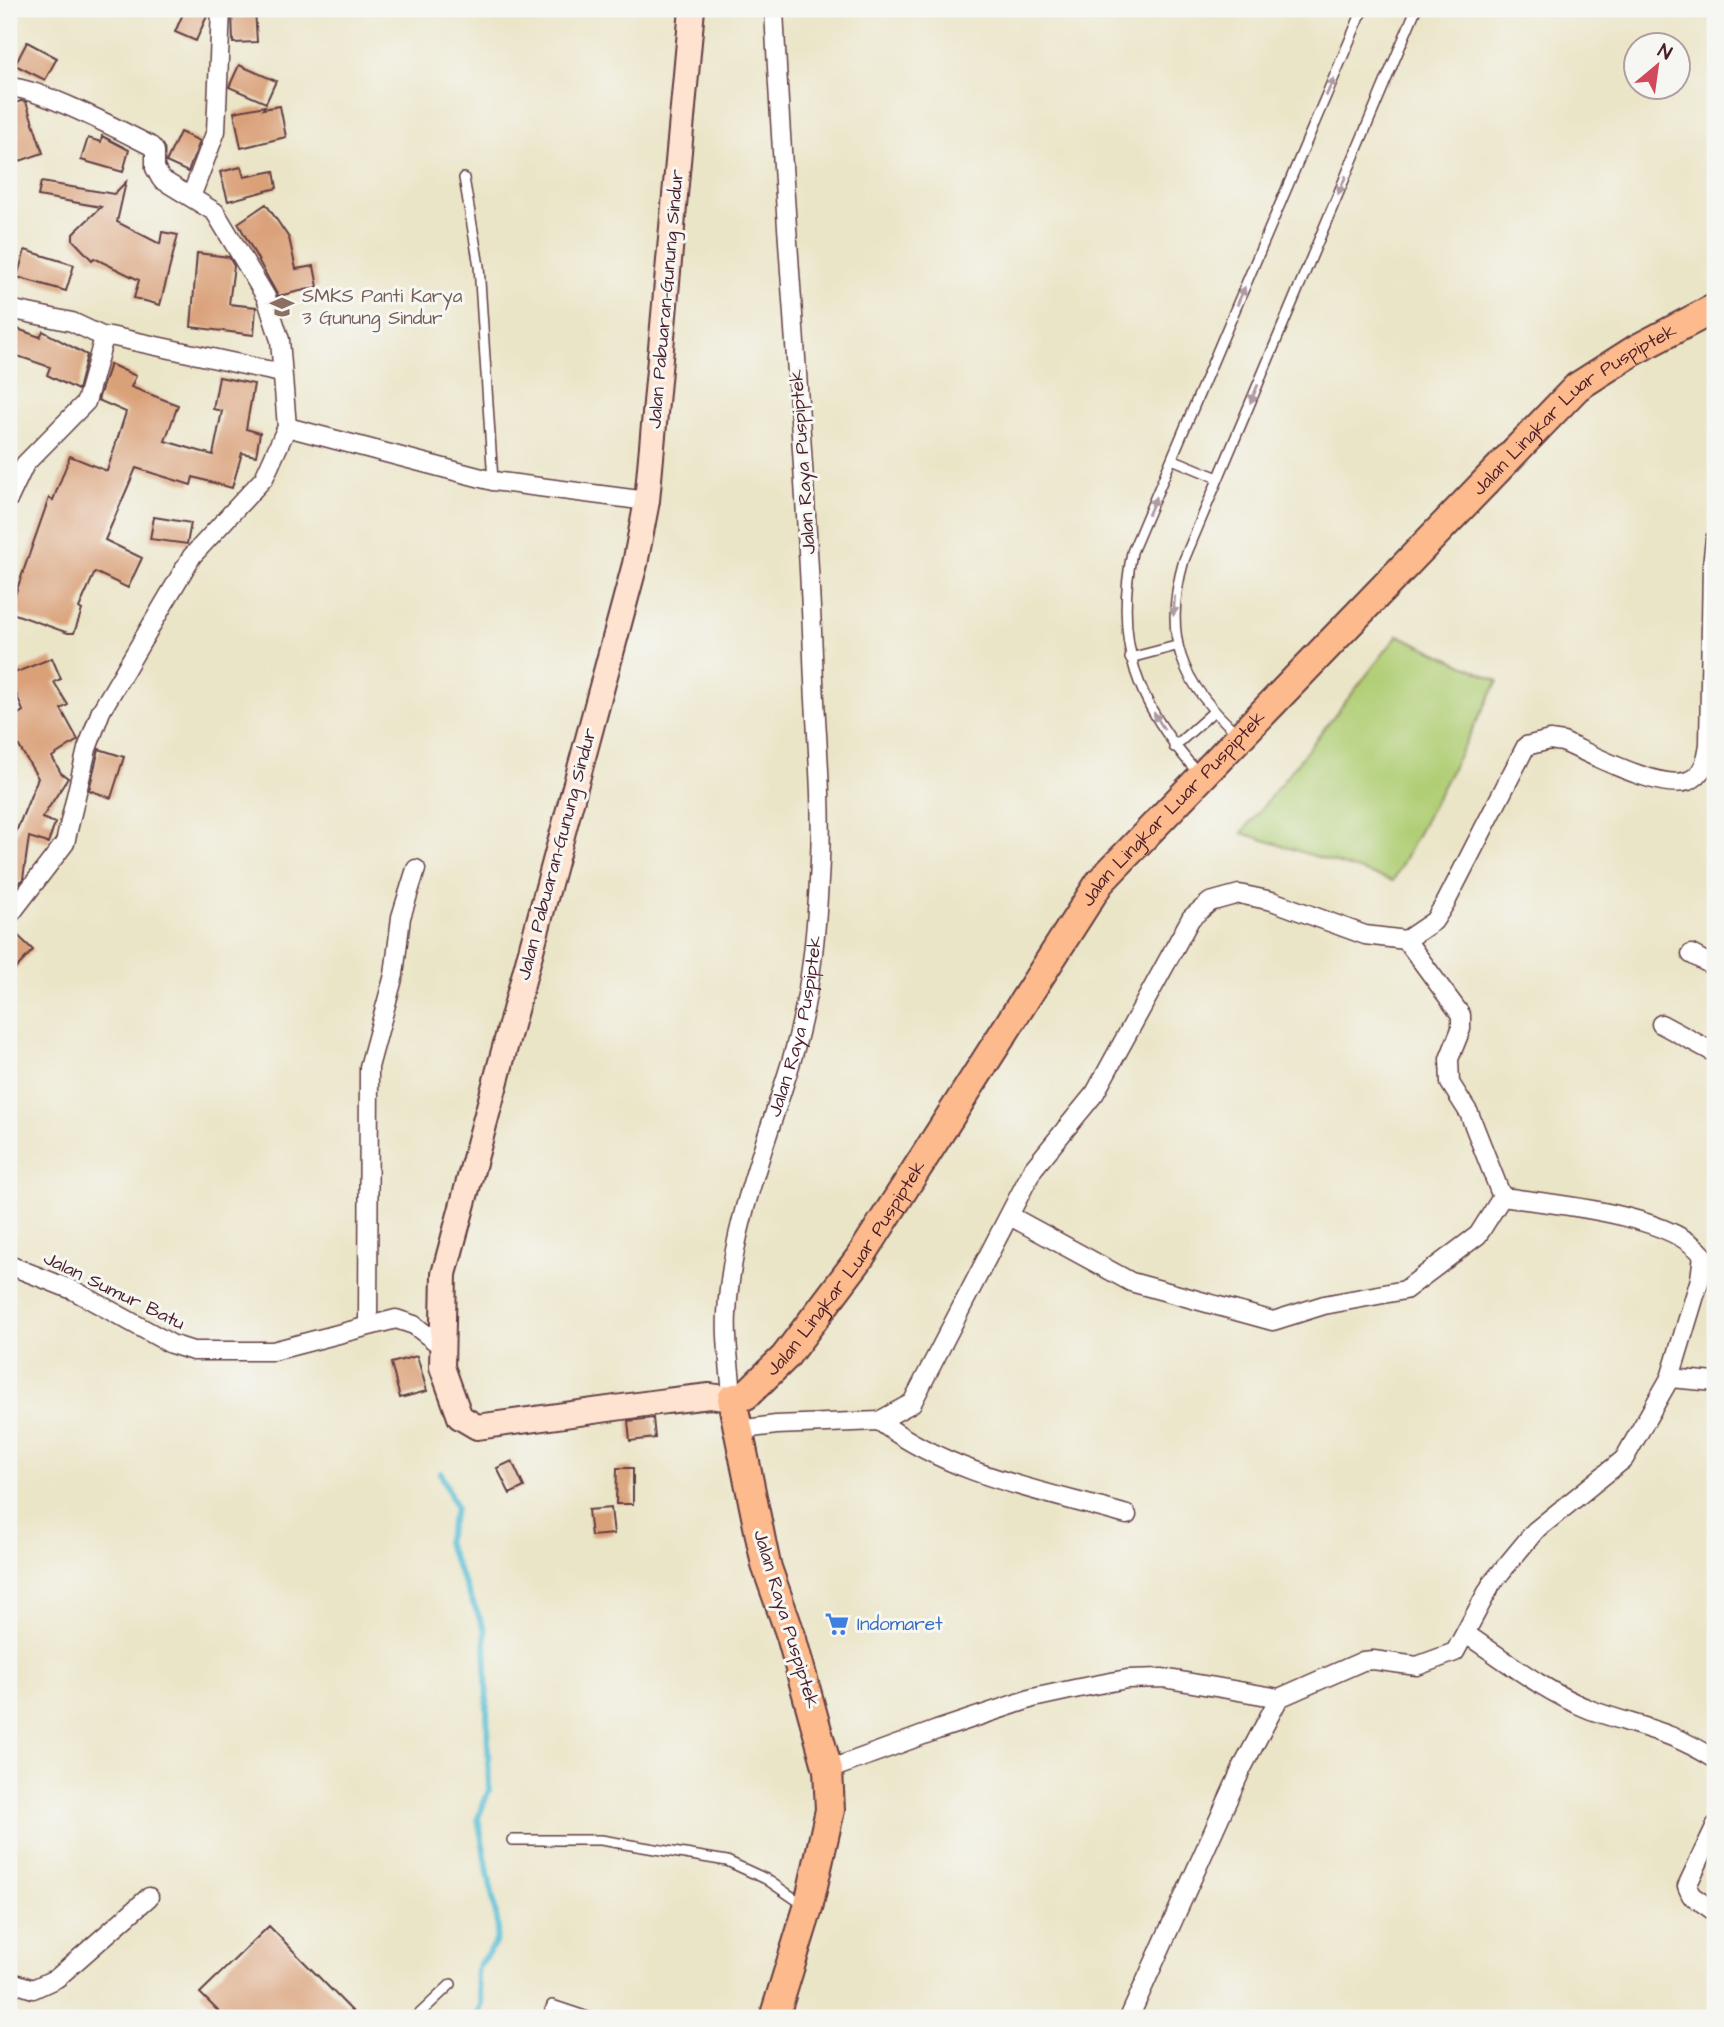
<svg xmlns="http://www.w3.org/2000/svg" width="1724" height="2027" font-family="'Architects Daughter',sans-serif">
	<rect width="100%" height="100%" fill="#f6f6f2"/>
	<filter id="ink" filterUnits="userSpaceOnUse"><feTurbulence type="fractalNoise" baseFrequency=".0143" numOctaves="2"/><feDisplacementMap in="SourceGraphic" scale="14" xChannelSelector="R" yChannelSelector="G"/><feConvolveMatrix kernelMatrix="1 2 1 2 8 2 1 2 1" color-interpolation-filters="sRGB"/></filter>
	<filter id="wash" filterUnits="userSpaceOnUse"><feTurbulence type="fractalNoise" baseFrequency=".00686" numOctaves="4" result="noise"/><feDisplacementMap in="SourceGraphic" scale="28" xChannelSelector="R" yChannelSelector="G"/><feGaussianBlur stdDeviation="1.57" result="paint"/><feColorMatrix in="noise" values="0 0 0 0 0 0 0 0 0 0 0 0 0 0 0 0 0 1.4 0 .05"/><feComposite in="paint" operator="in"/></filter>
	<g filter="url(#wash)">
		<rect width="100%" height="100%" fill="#ebe5c8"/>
		<path fill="#b0ce75" stroke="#7d7650" stroke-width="2" d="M1398 635 1498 681 1393 881 1242 833Z"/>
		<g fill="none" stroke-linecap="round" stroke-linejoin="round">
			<path stroke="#56bed4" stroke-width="6" d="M441 1473 456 1508 446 1542 485 1630 489 1790 478 1818 498 1926C497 1932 497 1938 495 1943 491 1953 479 1960 477 1971 473 1991 490 1997 475 2018"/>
		</g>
		<g id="blocks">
			<path fill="#daa179" d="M185 9H210L196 41 175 32Z
				M232 9H255L257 42 233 43Z
				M27 42 57 58 45 80 15 65Z
				M239 65 276 81 266 103 229 87Z
				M21 101 26 102 43 153 14 163 9 148V105Z
				M265 106 263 109 280 106 286 137 241 148 234 112Z
				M180 132 200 141 188 172 166 162Z
				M102 136 129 150 123 172 81 160 88 138 101 142Z
				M241 167 244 177 274 171 277 188 228 201 220 172Z
				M41 182 114 194 126 182 117 222 160 244 162 232 178 235 160 305 134 298 139 280 94 258 92 260 73 240V234L101 207 38 196Z
				M266 204 289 238 296 269 314 266 318 287 278 296 238 223Z
				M25 250 74 265 66 291 17 277Z
				M197 253 229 257 234 266 229 304 256 307 254 335 191 327Z
				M9 326 40 337 43 331 87 355 78 390 47 375 50 367 9 353Z
				M110 364 136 376 131 387 178 405 165 441 213 455 222 411 213 409 219 377 254 384 246 429 260 433 256 456 242 453 232 488 193 477 191 485 136 468 105 540 142 558 128 588 95 572 79 608 82 610 74 633H68L9 612 49 498 53 500 70 456 107 471 126 412 98 400Z
				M154 517 191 523 187 544 150 539Z
				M52 658 61 679 54 682 68 705 61 709 78 740 52 757 61 773 68 778 42 818 55 823 48 843 29 837 23 879 18 885 9 884V849L38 778 14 738 9 741V720L23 711 9 675Z
				M99 749 124 757 111 798 89 790Z
				M9 927 33 950 9 976Z
				M417 1356 427 1391 400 1398 391 1363Z
				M653 1418 655 1438 630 1441 628 1421Z
				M512 1461 524 1487 510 1494 497 1468Z
				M617 1468H633V1504H616Z
				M611 1508 614 1534 591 1536 588 1510Z
				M269 1926 359 2018H225L200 1993Z"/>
		</g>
	</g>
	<g filter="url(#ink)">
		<use href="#blocks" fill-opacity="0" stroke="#623d43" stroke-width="2"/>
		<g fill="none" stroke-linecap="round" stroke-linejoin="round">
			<g stroke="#623d43" stroke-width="12">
				<path id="lane" d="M464 178 479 266 493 481
					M1172 459 1218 478
					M1130 658 1176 646
					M1239 735C1180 683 1162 636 1184 560L1416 9
					M1174 747 1213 712
					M1199 774C1137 705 1114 645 1132 552L1363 9
					M512 1840H601L727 1861 766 1879 804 1905
					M415 2018 451 1984
					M547 2018 552 2005 591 2018"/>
			</g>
			<g stroke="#623d43" stroke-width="21">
				<g id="street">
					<path d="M9 87C42 89 120 130 151 146L155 151V168L161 179 215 212 266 297 280 340 287 427 264 478 192 556 101 711 87 749 65 843 9 916"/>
					<path d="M191 197 216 131 221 9"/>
					<path d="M9 309 72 322 106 338"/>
					<path d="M287 427 493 481 647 501"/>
					<path d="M9 498 25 464 86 402 103 341 110 336 281 373"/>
					<path d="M1691 954 1715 967"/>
					<path d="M1661 1024 1715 1053"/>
					<path d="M1010 1216 1131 1282 1273 1321 1324 1305 1405 1290 1478 1235 1502 1197"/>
					<path d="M9 1265 75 1291 171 1344 193 1351H273L396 1319 414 1325 441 1346"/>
					<path d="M368 1325 369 1067 394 975 401 917 416 869"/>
					<path d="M1670 1378 1715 1382"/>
					<path id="s1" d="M732 1399C731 1371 725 1342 727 1314 731 1226 766 1145 791 1062 811 997 817 929 820 860 823 792 815 724 813 656 805 440 784 225 774 9"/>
					<path d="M879 1421C953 1476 1040 1490 1127 1515"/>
					<path d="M737 1430 776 1425 879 1421 912 1403 1033 1169 1095 1093 1191 918 1210 902 1239 894 1272 901 1365 935 1406 940 1434 921 1446 902 1526 746 1550 740 1563 742C1591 754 1660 791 1688 781 1704 775 1707 758 1709 744L1712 565 1715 539"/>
					<path d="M1466 1634C1506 1661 1545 1692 1591 1710 1638 1727 1670 1730 1715 1759"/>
					<path d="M828 1770 937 1730 1033 1698 1079 1688 1127 1679 1163 1678 1279 1698 1363 1661 1373 1660 1417 1666 1455 1652 1492 1583 1535 1531 1624 1459 1670 1378 1700 1279 1703 1255C1670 1214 1554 1204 1502 1197L1469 1113 1450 1083 1449 1059 1461 1029V1015L1406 940"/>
					<path d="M1715 1827 1687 1886 1691 1895 1715 1912"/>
					<path d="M9 1981 33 1989 57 1978 149 1897"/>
					<path d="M1129 2018 1242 1768 1279 1698"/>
				</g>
			</g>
			<g stroke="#623d43" stroke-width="28">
				<path id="secondary" d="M692 9 647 501 635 564 444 1274 442 1367 460 1417 477 1427 666 1401 710 1396 732 1399"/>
			</g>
			<g stroke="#623d43" stroke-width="32">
				<g id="primary">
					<path id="s2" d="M774 2018 808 1908 830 1810 828 1770 791 1636 766 1565 732 1399 746 1395 785 1357 859 1259 1100 882 1577 387 1635 350 1715 308"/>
				</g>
			</g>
			<use href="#lane" stroke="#fff" stroke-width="9"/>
			<use href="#street" stroke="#fff" stroke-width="18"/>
			<use href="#secondary" stroke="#fee3d1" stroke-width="24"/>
			<use href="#primary" stroke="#fcba8d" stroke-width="28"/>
		</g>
		<defs><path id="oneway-solid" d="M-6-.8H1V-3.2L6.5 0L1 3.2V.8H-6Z" transform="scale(1.75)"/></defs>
		<g fill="#ae9aa0">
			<use href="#oneway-solid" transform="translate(1330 87) rotate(-67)"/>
			<use href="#oneway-solid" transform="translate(1342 185) rotate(113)"/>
			<use href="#oneway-solid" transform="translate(1241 296) rotate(-67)"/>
			<use href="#oneway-solid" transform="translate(1254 394) rotate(113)"/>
			<use href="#oneway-solid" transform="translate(1152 506) rotate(-67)"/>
			<use href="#oneway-solid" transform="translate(1174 606) rotate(94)"/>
			<use href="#oneway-solid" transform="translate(1159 721) rotate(-122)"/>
		</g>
	</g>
	<defs>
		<g id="school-bare" transform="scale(1.89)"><path d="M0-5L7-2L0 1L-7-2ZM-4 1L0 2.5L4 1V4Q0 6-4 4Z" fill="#8d6e63" stroke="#f6f6f2" stroke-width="2.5" paint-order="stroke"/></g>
		<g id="supermarket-bare" transform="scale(1.89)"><path d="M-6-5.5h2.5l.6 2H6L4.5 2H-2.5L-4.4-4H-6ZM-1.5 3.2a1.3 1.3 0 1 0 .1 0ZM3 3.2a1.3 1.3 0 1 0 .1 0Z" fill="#3f7fe0" stroke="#f6f6f2" stroke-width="2.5" paint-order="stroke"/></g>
	</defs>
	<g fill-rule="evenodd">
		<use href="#school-bare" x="282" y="307"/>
		<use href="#supermarket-bare" x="837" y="1624"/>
	</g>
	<g text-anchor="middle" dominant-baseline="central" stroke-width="6" stroke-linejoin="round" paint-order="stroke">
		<g font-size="19" fill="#785e54" stroke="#f6f6f2" text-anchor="start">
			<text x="302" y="296">SMKS Panti Karya<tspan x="302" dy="22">3 Gunung Sindur</tspan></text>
		</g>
		<g font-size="19" fill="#4a1f2b" stroke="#f6f6f2">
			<text transform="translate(666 299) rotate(-85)">Jalan Pabuaran–Gunung Sindur</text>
			<text stroke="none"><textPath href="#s2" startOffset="1950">Jalan Lingkar Luar Puspiptek</textPath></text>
			<text transform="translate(803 462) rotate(-94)">Jalan Raya Puspiptek</text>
			<text stroke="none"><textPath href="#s2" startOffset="1382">Jalan Lingkar Luar Puspiptek</textPath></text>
			<text transform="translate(557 854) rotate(-75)">Jalan Pabuaran–Gunung Sindur</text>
			<text stroke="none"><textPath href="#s1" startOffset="382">Jalan Raya Puspiptek</textPath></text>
			<text stroke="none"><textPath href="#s2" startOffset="816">Jalan Lingkar Luar Puspiptek</textPath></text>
			<text transform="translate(114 1291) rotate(26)">Jalan Sumur Batu</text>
			<text transform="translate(786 1619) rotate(73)">Jalan Raya Puspiptek</text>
		</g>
		<g font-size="19" fill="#366cbe" stroke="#f6f6f2" text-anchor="start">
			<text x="857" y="1624">Indomaret</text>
		</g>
	</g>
	<rect width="1724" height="2027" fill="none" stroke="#f6f6f2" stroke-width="35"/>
	<g transform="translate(1657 66) rotate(29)"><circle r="33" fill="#f6f6f2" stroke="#b1a0a2" stroke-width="2"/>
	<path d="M0-5L12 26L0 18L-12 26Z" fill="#d1495b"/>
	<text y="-10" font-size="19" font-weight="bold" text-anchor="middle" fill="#4a1f2b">N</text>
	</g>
</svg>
